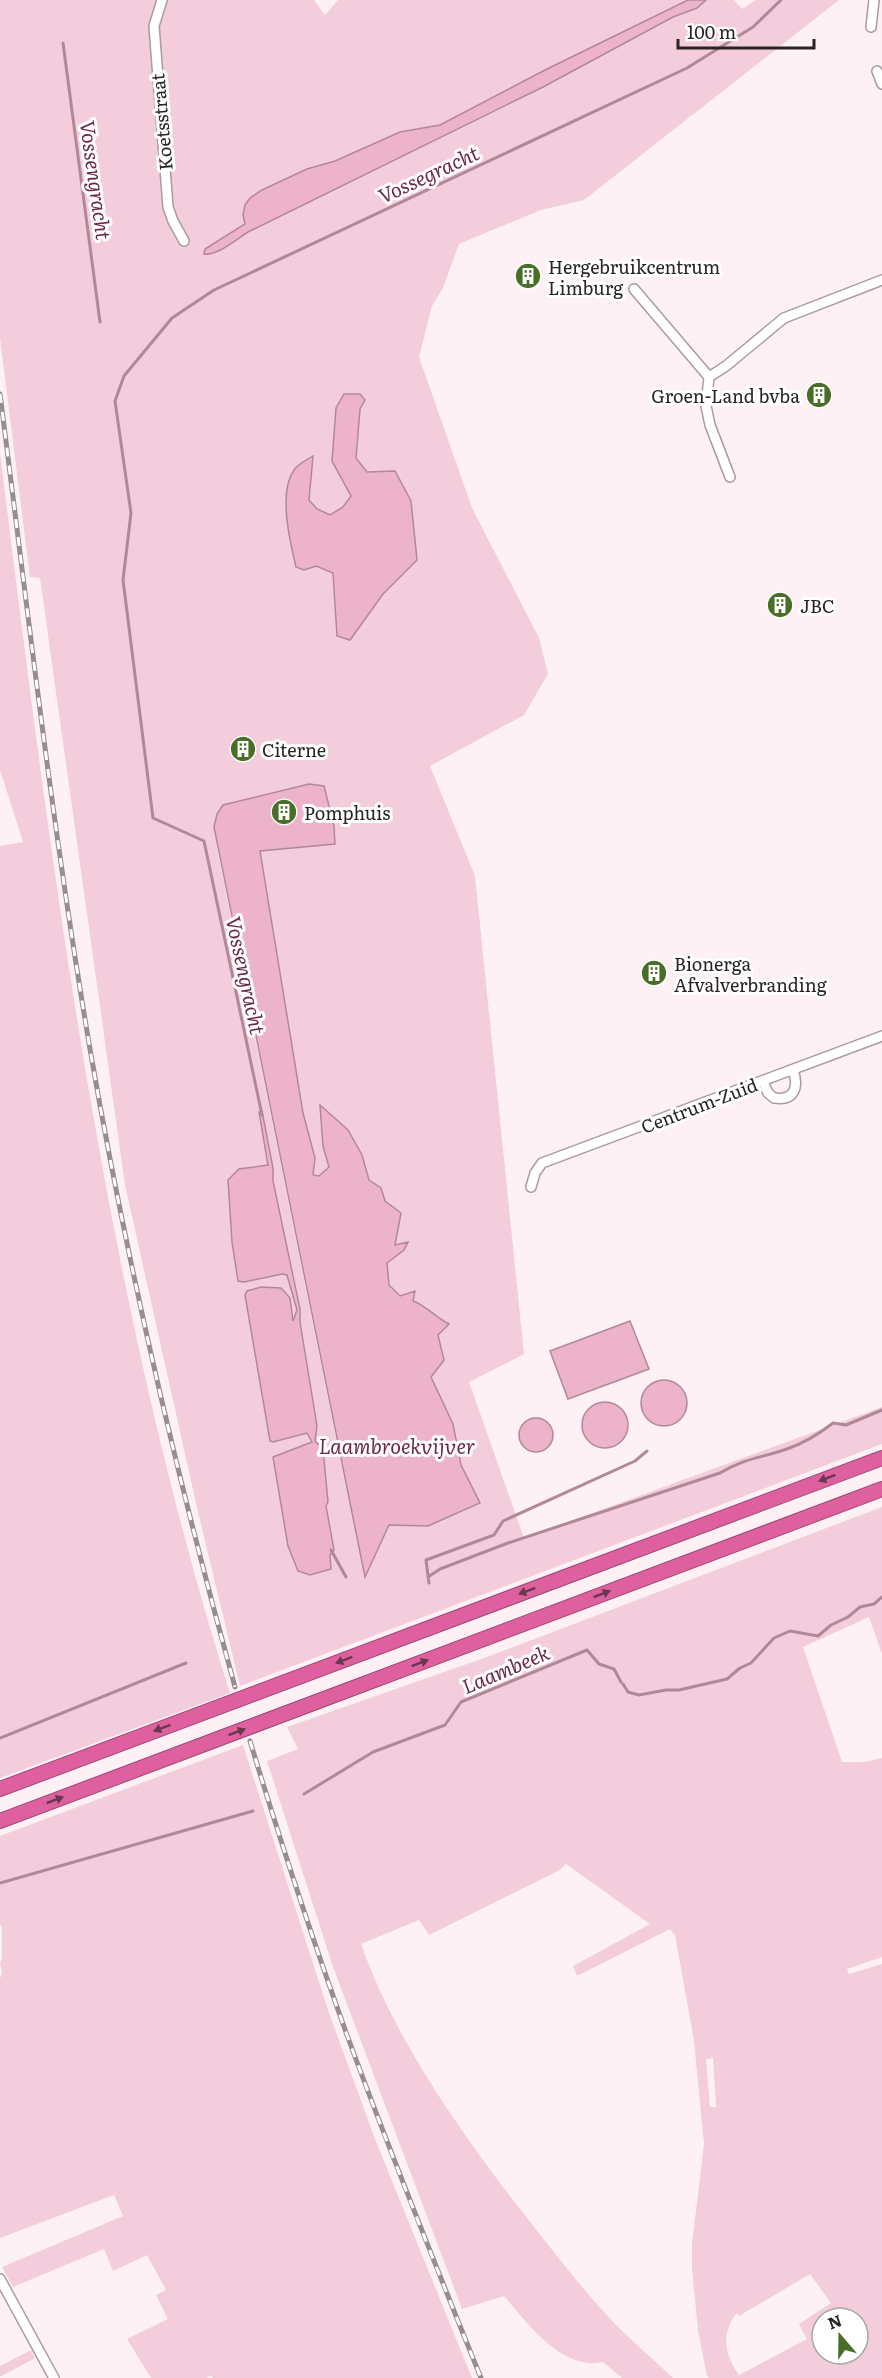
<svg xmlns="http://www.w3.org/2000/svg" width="882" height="2378" font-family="Literata,serif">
	<rect width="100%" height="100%" fill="#fef1f6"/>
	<path fill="#f3cddc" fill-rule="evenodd" d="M0 0H314L325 15 338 0H734L742 9 756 0H839L584 200 541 210 459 244 443 288 432 306 419 357 472 508 539 638 548 674 524 715 430 766 475 876 524 1354 469 1382 524 1538 882 1407V1444L240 1686 198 1512 125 1185 40 578 30 577 0 338ZM364 400 360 409 356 458 367 472 395 471 411 501 417 560 383 594 350 640 337 636 333 573 316 566 304 570 295 468 312 470 309 481V500L317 509 330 515 343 507 351 496 333 461 335 423ZM309 784 335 844 260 851 303 1113 314 1158 313 1175 319 1176 329 1167 323 1146 362 1155 369 1180 381 1188 395 1245 408 1243 404 1250 387 1263 389 1285 400 1296 426 1306 435 1317 444 1360 431 1377 453 1424 461 1465 480 1503 428 1526 389 1525 366 1576 339 1453 217 848 251 799Z
		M0 453C52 870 103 1291 230 1693L0 1778V846L23 842 0 770Z
		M882 1507V1654L869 1617 803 1647 842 1762H865L882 1758V1957L847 1969 849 1974 882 1964V2378H709L707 2376 698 2330 692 2268V2244L704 2144 694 2041 675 1935 670 1929 577 1976 573 1966 650 1924 566 1864 558 1871 429 1935 419 1920 361 1944C393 2034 449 2115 506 2191 542 2236 576 2283 616 2325 634 2343 654 2360 673 2378H622L603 2362C562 2371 528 2324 504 2296L462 2309 333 1967 267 1761 298 1749 287 1727 484 1658ZM713 2058 716 2107H710L706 2059ZM810 2274 831 2303 799 2324 807 2339 739 2375C725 2356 720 2333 737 2313L739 2316ZM822 2318H858V2354H822Z
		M243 1745 328 2010 375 2139 472 2378H213L211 2375 207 2378H151L127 2339 168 2319 156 2295 166 2290 147 2255 113 2271 104 2249 13 2287 2 2267 123 2216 114 2195 0 2238V1978L2 1974 0 1962 2 1959V1926L0 1924V1836Z
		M31 2350 35 2358 0 2377V2366Z"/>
	<path fill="#edb3cb" stroke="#b28899" stroke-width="1.5" d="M688 0H706L697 8 673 17 543 87 248 232C237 239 217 256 204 254L205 249 245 224 243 215 245 205 250 198 262 190 307 169 335 161 400 132 440 125 545 70Z
		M344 394H360L365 400 360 409 356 458 367 472 395 471 411 501 417 560 383 594 350 640 337 636 333 573 316 566 304 570 296 567C290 542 278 492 294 470 298 464 307 460 313 456L309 500 317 509 330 515 343 507 351 496 332 461 336 408Z
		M309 784 324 786 334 826 335 844 260 851 303 1113 315 1158 313 1175 319 1176 329 1167 323 1146 320 1105 348 1130 362 1155 369 1180 381 1188 385 1201 401 1213 395 1245 408 1242 404 1250 387 1263 389 1285 400 1296 415 1291 413 1301C427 1306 435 1317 449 1324L438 1335 444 1360 431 1377 453 1424 461 1465 480 1503 428 1526 389 1525 365 1577 214 827 217 814 223 805Z
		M262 1111 273 1168V1181L300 1309V1322L317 1426 315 1441 323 1449 328 1502 326 1506 334 1550 330 1555 331 1569 310 1575 298 1571 288 1546 273 1457 312 1442 307 1433 273 1442 270 1441 245 1295 247 1291 261 1287 281 1288 290 1298 293 1321 297 1310 287 1275 282 1274 244 1282 238 1281 232 1242 228 1180 239 1169 268 1165 259 1112Z
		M630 1321 649 1369 568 1399 550 1351Z
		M641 1403a23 23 0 1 1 46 0a23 23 0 1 1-46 0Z
		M582 1425a23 23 0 1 1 46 0a23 23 0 1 1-46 0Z
		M519 1435a17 17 0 1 1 34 0a17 17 0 1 1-34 0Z"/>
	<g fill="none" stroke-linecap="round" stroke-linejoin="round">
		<path stroke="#b28899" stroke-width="3" d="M63 43 100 322
			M262 1115 204 841 153 818 123 580 131 513 115 401 124 376 172 318 214 290 687 68 753 27 781 0
			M331 1550 346 1577
			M428 1577 440 1569 508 1543 720 1473C745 1458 761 1458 787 1449 804 1443 819 1434 833 1423L846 1425 882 1410
			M429 1583 426 1560 494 1535 503 1521 635 1461 647 1451
			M623 1684 628 1692 639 1695 666 1690H679L727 1679 740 1668 751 1663 774 1638 790 1631 818 1636 831 1625 848 1617 860 1607 874 1604 882 1597
			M0 1738 186 1663
			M304 1794 373 1752 445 1725 461 1702 587 1650 599 1664 614 1669 621 1682
			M0 1883 253 1811"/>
		<g stroke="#ab9ba1" stroke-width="12">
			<path id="minor" d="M162 0 154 26 168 207 173 221 184 241
				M871 27 874 0
				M877 71 882 84
				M634 289 709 377
				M730 477 710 425 706 406 709 377 726 366 784 318 882 280
				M763 1081 768 1093 774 1098C795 1101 799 1087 793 1070
				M531 1187 535 1173 542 1163 882 1036
				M0 2279 54 2378"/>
		</g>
		<g stroke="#9f4b74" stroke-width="16">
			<path id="highway" d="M0 1789 882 1458
				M0 1821 882 1489"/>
		</g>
		<use href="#minor" stroke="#fff" stroke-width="9"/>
		<use href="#highway" stroke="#de609e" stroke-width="14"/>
		<g stroke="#968d90" stroke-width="5">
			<path id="rail" d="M0 394C28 613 53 832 90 1049 127 1264 177 1477 235 1687
				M250 1741C280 1840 312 1938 347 2035 389 2150 435 2264 481 2378"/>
		</g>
		<use href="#rail" stroke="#fff" stroke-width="3" stroke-dasharray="9" stroke-linecap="butt"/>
	</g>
	<defs><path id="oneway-solid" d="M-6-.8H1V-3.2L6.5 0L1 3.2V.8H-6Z" transform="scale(1.5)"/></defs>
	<g fill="#68384f">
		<use href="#oneway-solid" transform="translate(827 1478) rotate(159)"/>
		<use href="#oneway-solid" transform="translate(527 1591) rotate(159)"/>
		<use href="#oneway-solid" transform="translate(602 1594) rotate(-21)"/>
		<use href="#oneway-solid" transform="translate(344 1660) rotate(159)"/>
		<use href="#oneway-solid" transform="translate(420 1663) rotate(-21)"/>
		<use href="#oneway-solid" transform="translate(162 1728) rotate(159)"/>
		<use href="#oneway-solid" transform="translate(237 1732) rotate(-21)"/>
		<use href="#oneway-solid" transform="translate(55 1800) rotate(-21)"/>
	</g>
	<defs>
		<g id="building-disc" transform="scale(1.35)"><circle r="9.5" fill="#486e28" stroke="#fff"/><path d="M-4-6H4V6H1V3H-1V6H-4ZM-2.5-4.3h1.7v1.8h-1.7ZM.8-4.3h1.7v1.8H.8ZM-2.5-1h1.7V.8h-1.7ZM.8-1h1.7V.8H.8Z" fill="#fff"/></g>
	</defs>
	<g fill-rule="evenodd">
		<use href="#building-disc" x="528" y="276"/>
		<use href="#building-disc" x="819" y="395"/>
		<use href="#building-disc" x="780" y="605"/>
		<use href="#building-disc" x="243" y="749"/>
		<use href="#building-disc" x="284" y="812"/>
		<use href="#building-disc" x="654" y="973"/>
	</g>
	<g text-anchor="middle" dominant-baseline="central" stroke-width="6" stroke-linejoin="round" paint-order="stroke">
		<g font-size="18" fill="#292325" stroke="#fff">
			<text transform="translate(161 122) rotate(-95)">Koetsstraat</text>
			<text transform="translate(699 1105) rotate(-21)">Centrum-Zuid</text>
		</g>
		<g font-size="18" fill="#292325" stroke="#fff" text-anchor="start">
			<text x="548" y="266">Hergebruikcentrum<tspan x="548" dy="21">Limburg</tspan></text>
			<text x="800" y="395" text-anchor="end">Groen-Land bvba</text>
			<text x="800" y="605">JBC</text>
			<text x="262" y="749">Citerne</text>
			<text x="304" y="812">Pomphuis</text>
			<text x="674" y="963">Bionerga<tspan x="674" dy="21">Afvalverbranding</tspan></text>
		</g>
		<g font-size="20" font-style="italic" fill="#6c284a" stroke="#fff">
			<text transform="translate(428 173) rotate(-25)">Vossegracht</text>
			<text transform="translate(97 180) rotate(82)">Vossengracht</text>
			<text transform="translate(247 975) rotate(78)">Vossengracht</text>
			<text x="397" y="1445">Laambroekvijver</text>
			<text transform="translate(505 1668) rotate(-23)">Laambeek</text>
		</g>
	</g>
	<g transform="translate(840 2336) rotate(340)"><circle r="28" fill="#ffffff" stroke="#a9a7a8" stroke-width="1.5"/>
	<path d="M0-4.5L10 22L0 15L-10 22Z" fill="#486e28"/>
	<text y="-9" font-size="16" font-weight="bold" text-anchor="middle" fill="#292325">N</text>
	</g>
	<path d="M678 39v9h136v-9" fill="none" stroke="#292325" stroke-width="3"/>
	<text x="687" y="39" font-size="18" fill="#292325" stroke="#ffffff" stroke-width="4.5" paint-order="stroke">100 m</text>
</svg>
